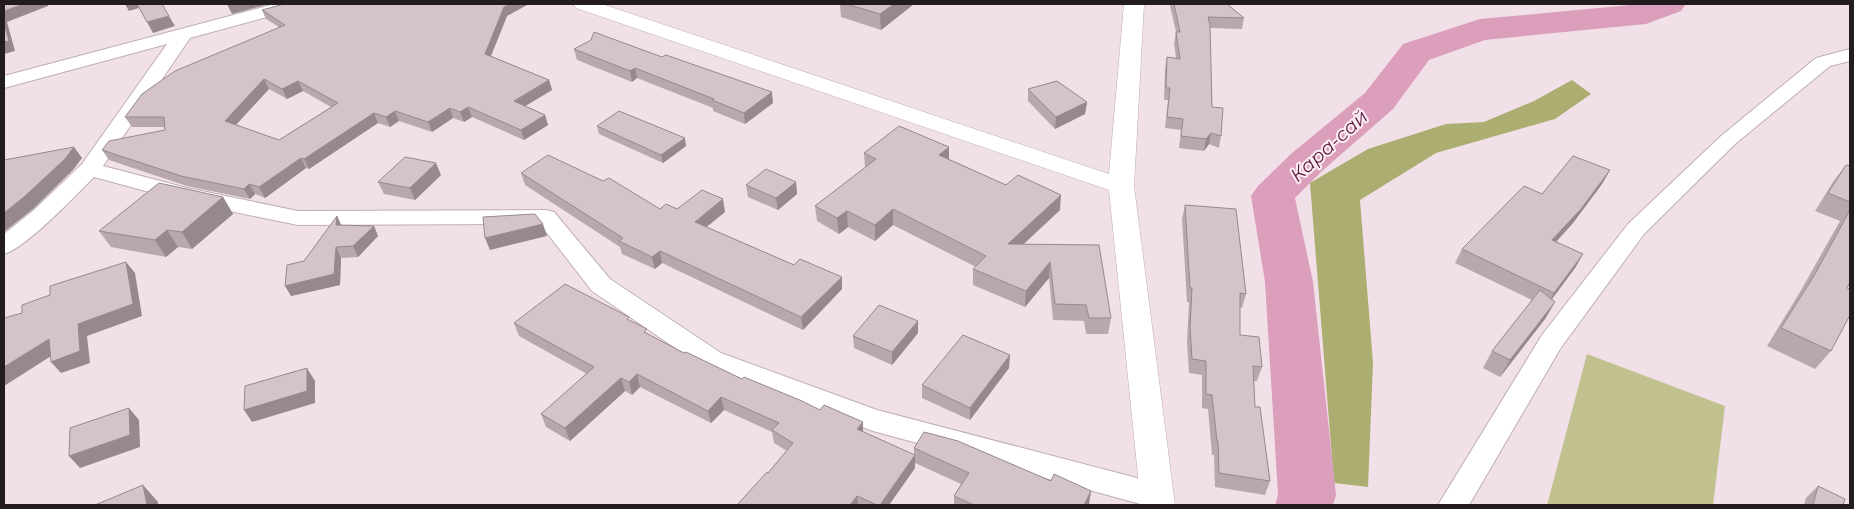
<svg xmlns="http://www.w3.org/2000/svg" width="1854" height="509" font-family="Montserrat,sans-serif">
	<rect width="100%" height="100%" fill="#f2e0e8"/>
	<path fill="#c0c18e" d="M1587 354 1725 406 1713 505H1547Z"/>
	<path fill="#acad71" d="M1572 80 1591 94 1555 119 1436 153 1360 200 1373 363 1368 487 1334 483 1310 183 1368 149 1446 124 1484 122 1534 101Z"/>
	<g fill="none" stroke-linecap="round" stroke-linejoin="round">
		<path fill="#db9fbc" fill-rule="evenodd" d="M1641 4H1686L1681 11 1646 24 1485 40 1429 60 1393 109 1322 171 1295 198 1313 282 1336 495 1333 505H1275L1278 495 1265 282 1251 196 1258 186 1292 153 1365 93 1403 44 1480 19Z"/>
		<g stroke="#bfadb6" stroke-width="2">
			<path id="street" d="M275 4H303L300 8 190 38 103 166 187 188 298 211 546 210 554 212 610 279 721 353 877 410 1156 483 1167 487 1171 496 1167 505H1144L873 431 703 367 592 291 540 224 298 225 186 202 94 177C76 195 26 248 4 254V234L34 210 82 164 167 44 4 88V76Z
				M1850 49V61L1830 66 1735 144 1644 234 1560 349 1469 505H1438L1542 335 1628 224 1721 136 1816 58Z"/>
		</g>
		<g stroke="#bfadb6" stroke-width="1">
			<path id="secondary" d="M573 4H602L1109 174 1124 4H1144L1134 186 1175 505H1141L1109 190 576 8Z"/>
		</g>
		<use href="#street" fill="#fff" fill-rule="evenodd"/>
		<use href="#secondary" fill="#fff" fill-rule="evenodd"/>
	</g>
	<path fill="#b7a8af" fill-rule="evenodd" d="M840 4H914L881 30 841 17Z
		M1171 4H1227L1244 18 1242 29 1210 28 1212 107 1221 136 1219 148 1209 144 1204 151 1179 148 1181 130 1165 128 1168 100H1164L1165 68 1167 57 1176 58 1174 43 1176 32 1170 6Z
		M262 10 507 16 491 56 549 80 552 90 525 106 545 115 548 125 524 140 472 117 464 122 453 118 432 132 399 121 390 127 378 123 309 169 306 168 265 198 255 194 250 199 187 186 109 160 102 150 165 130 164 127H132L125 117 279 27 266 19ZM269 89 287 99 303 91 331 107 279 140 236 125Z
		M574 49 773 103 745 124 713 111V108L637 78 632 82 577 60Z
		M1028 89 1087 102 1085 114 1055 129 1028 101Z
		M597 126 686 146 663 163 599 134Z
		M949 147V159L1060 210 1023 245H1099L1111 318 1108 334H1086L1084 321 1053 320 1049 278 1025 307 973 285V269L976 267 893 225 875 241 848 227 839 234 817 221 815 206 865 168 864 153Z
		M1846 165 1850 166V282L1847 288 1831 351 1815 369 1767 346 1800 292 1840 221 1815 211 1833 182Z
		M1610 170 1602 184 1573 223 1556 242 1583 254 1575 268 1552 299 1555 302 1545 319 1500 377 1483 368 1492 351 1532 300 1455 263 1462 249 1542 194Z
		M521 173 660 209 725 212 706 227 794 265 842 289 803 330 662 263 655 269 622 254 620 247 525 185Z
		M441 175 415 200 384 194 378 182Z
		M796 182 797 194 778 210 748 197 746 185Z
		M223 197 233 214 192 249 178 247 166 257 111 247 99 231Z
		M1185 205 1246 294 1242 308 1240 307V335L1262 367 1257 381H1254L1255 407 1270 481 1265 495 1215 487 1214 455H1212L1208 409 1202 408V375L1189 373 1187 341 1189 302H1187L1182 219Z
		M337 216 341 225 374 226 378 236 358 257 341 258 340 285 291 296 304 261Z
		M630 321 648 334 684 353 742 379 820 410 863 432 914 455V448L1088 505H954V496L961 484 915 463V468L889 505H737L768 473 787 451 774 443 772 432 724 410 711 423 640 387 632 395 625 391 570 441 546 427 541 414 587 374 519 336 514 323Z
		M918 333 892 365 854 348 853 336Z
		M1009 368 970 420 922 398V385Z
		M1818 486 1843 505H1804L1806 498Z"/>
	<path fill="#95888e" d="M24 4H50L48 5V6L7 22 15 51 4 54V11Z
		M125 4H137L139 8 129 11Z
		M227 4H269L232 14Z
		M510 4H529L507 16 488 63 485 54 504 7Z
		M894 4H914L881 30 880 14Z
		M169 16 175 26 153 33 147 22Z
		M635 68 637 78 632 82 630 71Z
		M264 79 269 89 230 131 225 121Z
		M549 80 552 90 517 111 514 101Z
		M298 81 303 91 287 99 282 89Z
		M772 92 773 103 745 124 744 113Z
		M1087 102 1085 114 1055 129 1056 117Z
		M468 107 472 117 464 122 460 112Z
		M450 108 453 118 432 132 428 122Z
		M395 111 399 121 390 127 386 117Z
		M374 113 378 123 309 169 304 159Z
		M545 115 548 125 524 140 521 130Z
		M1211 133 1209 144 1204 151 1206 139Z
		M685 138 686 146 663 163 661 155Z
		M74 147 82 158 73 170 33 209 4 232V213Z
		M949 147V163L939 155Z
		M301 158 306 168 265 198 259 187Z
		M436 163 441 175 415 200 410 188Z
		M1610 170 1602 184 1573 223 1544 255 1552 240Z
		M796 182 797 194 778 210 776 198Z
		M249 184 255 194 250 199 244 189Z
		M1061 195 1060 210 1006 260 1008 244Z
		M223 197 233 214 192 249 182 232Z
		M723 199 725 212 698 234 695 222Z
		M893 209V225L875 241V225Z
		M847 211 848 227 839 234 837 218Z
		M337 216 342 227 336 225Z
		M543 224 547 236 490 250 485 238Z
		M374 226 378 236 358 257 353 246Z
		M167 230 178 247 166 257 155 240Z
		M336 247 341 258 340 285 291 296 285 286Z
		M660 251 662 263 655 269 652 257Z
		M1583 254 1575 268 1546 307 1554 293Z
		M126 262 135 273 142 316 87 336 90 363 61 373 51 362 78 324Z
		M1050 262 1049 278 1025 307 1026 291Z
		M842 277V289L803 330 801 317Z
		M1555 302 1545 319 1500 377 1510 360Z
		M918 321V333L892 365V352Z
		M49 339 59 351 4 386V367Z
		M1010 355 1009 368 970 420V408Z
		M307 368 315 381V403L252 422 244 410Z
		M637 374 640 387 632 395 629 382Z
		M621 378 625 391 570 441 565 428Z
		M721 397 724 410 711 423 708 411Z
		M129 408 139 420 140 447 80 468 69 456Z
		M863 422V435L857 429Z
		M915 455V468L889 505H880Z
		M143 485 158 502V505H147Z
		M1091 491 1089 505H1084Z
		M857 496 858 505H850Z"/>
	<path fill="#d5c3cb" stroke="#95888e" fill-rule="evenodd" d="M4 4H24L4 11Z
		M137 4H162L169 16 147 22Z
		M284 4H510L504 7 485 54 549 80 514 101 545 115 521 130 468 107 460 112 450 108 428 122 395 111 386 117 374 113 304 159 301 158 259 187 249 184 244 189 181 176 102 150 109 141 165 130 164 117H125L142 94 175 71 285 25 262 10ZM264 79 282 89 298 81 338 103 279 140 225 121Z
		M846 4H894L880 14Z
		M1174 4H1227L1244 18 1208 17 1210 25 1212 107 1223 108 1221 136 1211 133 1206 139 1181 136 1183 119 1167 117 1170 88H1166L1167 57 1180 59 1176 32H1180Z
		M4 23 9 41 4 42Z
		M594 32 662 57 666 55 772 92 744 113 712 100 714 99 635 68 630 71 574 49 591 40Z
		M1057 81 1087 102 1056 117 1028 89Z
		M619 111 685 138 661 155 597 126Z
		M899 126 949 147 939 155 1006 185 1018 175 1061 195 1008 244 1099 245 1111 318H1089L1086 305 1055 304 1050 262 1026 291 973 269 986 256 893 209 875 225 847 211 837 218 815 206 876 159 864 153Z
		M74 147 65 159 24 197 4 213V160Z
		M548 155 603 181 609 178 660 209 666 204 677 209 702 190 723 199 695 222 794 265 800 259 842 277 801 317 660 251 652 257 619 241 623 238 521 173Z
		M1573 156 1610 170 1581 209 1552 240 1583 254 1554 293 1462 249 1524 186 1542 194Z
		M405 157 436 163 410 188 378 182Z
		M1846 165 1850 166V202L1828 193Z
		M766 169 796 182 776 198 746 185Z
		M159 183 223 197 182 232 167 230 155 240 99 231Z
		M1185 205 1236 209 1246 294 1240 293V335L1259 337 1262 367 1253 366 1255 407H1260L1270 481 1219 473 1218 441H1217L1212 395 1206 394V361L1192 359 1190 327 1192 288H1190Z
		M1850 210V282L1847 288 1850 289V315L1831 351 1781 328 1815 274Z
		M535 214 543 224 485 238 483 217Z
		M337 216 336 225 374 226 353 246 336 247 334 274 285 286 287 265 304 261Z
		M126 262 133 304 78 324 80 351 51 362 49 339 4 367V318L22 313V305L50 295V286Z
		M565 284 629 317 627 319 647 329 644 332 684 353 686 352 742 379 744 377 802 401 820 410 824 405 863 422 857 429 915 455 880 505H877L857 496 850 505H737L767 472 768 473 793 443 772 430 779 423 721 397 708 411 637 374 629 382 621 378 565 428 541 414 594 367 514 323Z
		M1540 290 1555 302 1510 360 1492 351Z
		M879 305 918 321 892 352 853 336Z
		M963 335 1010 355 970 408 922 385Z
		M307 368V391L244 410 245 386Z
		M129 408 130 435 69 456 70 428Z
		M924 432 958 441 1051 481 1054 474 1091 491 1084 505H974L954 496 969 473 914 448Z
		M143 485 147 505H95Z
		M1818 486 1845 499 1843 505H1813Z"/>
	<g text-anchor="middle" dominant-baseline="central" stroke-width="4" stroke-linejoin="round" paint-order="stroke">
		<g font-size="19" font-style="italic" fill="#611c44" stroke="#fdeef5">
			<text transform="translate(1329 146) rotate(-42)">Кара-сай</text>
		</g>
	</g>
	<rect width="1854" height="509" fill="none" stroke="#221c1f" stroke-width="10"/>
</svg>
